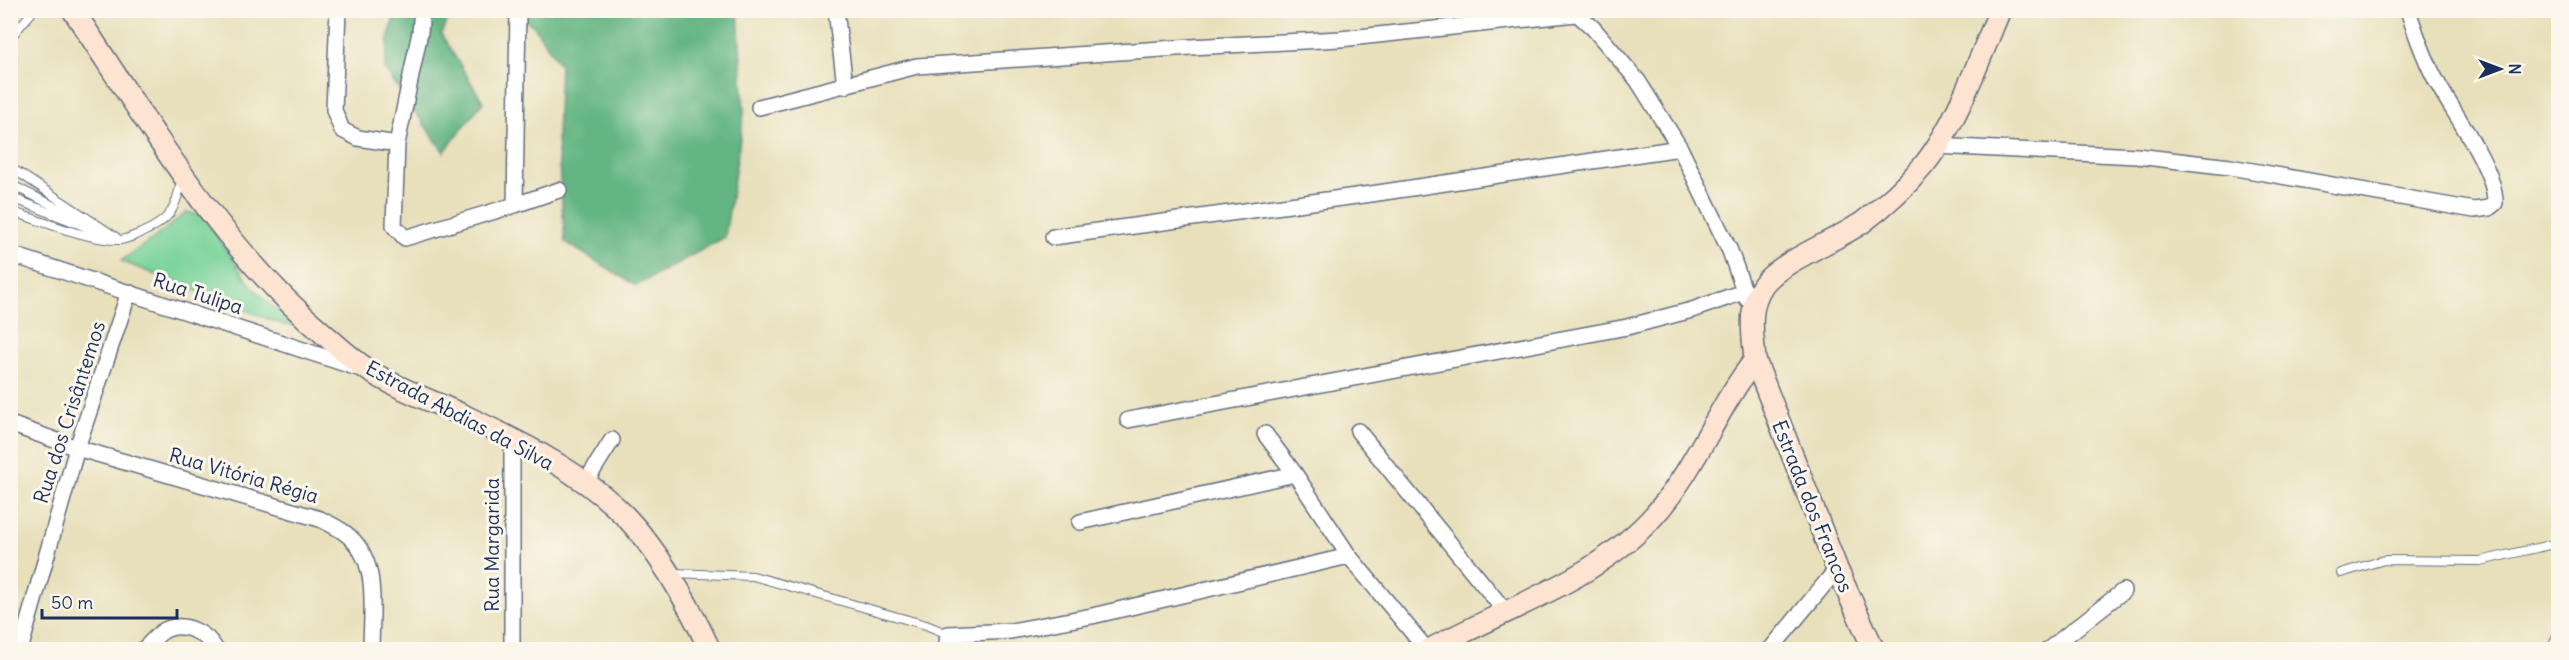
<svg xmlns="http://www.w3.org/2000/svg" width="2569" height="660" font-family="Delius,sans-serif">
	<rect width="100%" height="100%" fill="#fbf7ec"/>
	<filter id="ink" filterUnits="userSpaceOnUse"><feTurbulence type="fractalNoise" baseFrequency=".0167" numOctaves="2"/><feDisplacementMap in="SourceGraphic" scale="12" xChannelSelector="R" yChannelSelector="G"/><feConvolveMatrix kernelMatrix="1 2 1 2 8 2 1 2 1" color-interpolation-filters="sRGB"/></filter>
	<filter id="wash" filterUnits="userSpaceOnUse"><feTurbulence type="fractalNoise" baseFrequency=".008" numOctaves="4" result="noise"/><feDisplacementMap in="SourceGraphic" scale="24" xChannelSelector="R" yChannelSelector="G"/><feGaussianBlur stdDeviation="1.35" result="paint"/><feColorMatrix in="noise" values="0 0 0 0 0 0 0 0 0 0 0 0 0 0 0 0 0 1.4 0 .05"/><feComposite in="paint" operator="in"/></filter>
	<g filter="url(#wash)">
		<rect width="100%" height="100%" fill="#e8e0bb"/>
		<path fill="#7ad39a" stroke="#4a817c" stroke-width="1.5" d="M187 212 204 217 252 287 272 306 292 319V325H284L121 261 154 238Z"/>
		<path fill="#63b582" stroke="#3f7270" stroke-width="1.5" d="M396 11H452L441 34 483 102 444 152 385 70 388 40Z
			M510 11H738L744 113 725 237 636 286 565 242 557 138 560 65 533 25Z"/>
	</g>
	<g filter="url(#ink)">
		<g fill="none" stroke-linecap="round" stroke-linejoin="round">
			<g stroke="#636d7f" stroke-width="10">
				<path id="lane" d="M10 38 34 10
					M10 167 116 237
					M10 184 84 221
					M10 197 104 234
					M10 211C39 220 91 241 119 240 126 240 135 235 141 233 169 221 176 210 181 181
					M673 573 753 576 926 625 948 634
					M2341 573 2384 560 2480 561 2558 543
					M2551 650 2558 633"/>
			</g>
			<g stroke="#636d7f" stroke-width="18">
				<path id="street" d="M338 10 334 110 342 130 358 138 397 144 420 32 422 10
					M518 10 515 205 559 190
					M836 10 845 86
					M1573 10 1593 28 1638 81 1680 148 1730 251 1747 299
					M759 107 917 66 1191 47 1340 39 1576 14
					M397 144 394 226 405 238 515 205
					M1936 146 2137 156 2230 167 2474 210 2489 208 2495 203C2496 170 2454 114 2438 84 2425 61 2416 35 2408 10
					M1053 237 1371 194 1680 148
					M10 254 358 368
					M1128 420 1627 327 1692 310 1746 291
					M10 424 77 448 320 519C328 523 337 527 345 533 381 560 371 609 371 650
					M1358 431 1505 611
					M1265 434 1295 474 1349 556 1427 650
					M585 483 612 440
					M1080 522 1295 474
					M20 650 77 448 129 292
					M143 650C150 644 157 634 165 630 184 621 207 633 216 650
					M512 650V440
					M946 650 948 634 1011 631 1092 616 1349 556
					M1770 650 1837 569
					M2048 650 2123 591"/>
			</g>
			<g stroke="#636d7f" stroke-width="24">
				<path id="secondary" d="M73 10C149 124 220 247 325 335 340 348 356 363 373 373 402 391 438 403 469 418 524 444 583 473 626 517 661 554 688 603 710 650
					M1755 360 1837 569 1874 650
					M1429 650C1502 610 1591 582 1649 521 1694 474 1715 410 1755 360 1753 335 1747 308 1763 285 1779 262 1838 240 1863 222 1884 206 1906 186 1923 166 1955 128 1980 57 2000 10"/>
			</g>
			<use href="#lane" stroke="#fff" stroke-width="8"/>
			<use href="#street" stroke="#fff" stroke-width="15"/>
			<use href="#secondary" stroke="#fde4d1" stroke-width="21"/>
		</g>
	</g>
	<g text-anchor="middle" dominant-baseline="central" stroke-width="6" stroke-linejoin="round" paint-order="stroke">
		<g font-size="20" fill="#1b2f5e" stroke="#fbf7ec">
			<text transform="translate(198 293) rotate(18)">Rua Tulipa</text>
			<text transform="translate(69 412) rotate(-72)">Rua dos Crisântemos</text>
			<text transform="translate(460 415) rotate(28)">Estrada Abdias da Silva</text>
			<text transform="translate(244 475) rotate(16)">Rua Vitória Régia</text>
			<text transform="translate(1813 506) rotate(68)">Estrada dos Francos</text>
			<text transform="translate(491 545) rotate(-90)">Rua Margarida</text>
		</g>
	</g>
	<rect width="2569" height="660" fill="none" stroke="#fbf7ec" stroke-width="36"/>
	<g transform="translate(2500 69) rotate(90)" stroke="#fbf7ec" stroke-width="4.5" paint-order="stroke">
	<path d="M0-4.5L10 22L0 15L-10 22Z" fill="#1b2f5e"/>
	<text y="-9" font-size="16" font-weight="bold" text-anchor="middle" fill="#1b2f5e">N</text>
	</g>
	<path d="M42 609v9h135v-9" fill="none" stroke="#1b2f5e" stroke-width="3"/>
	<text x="51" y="609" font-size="18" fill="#1b2f5e" stroke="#fbf7ec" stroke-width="4.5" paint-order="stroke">50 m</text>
</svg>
